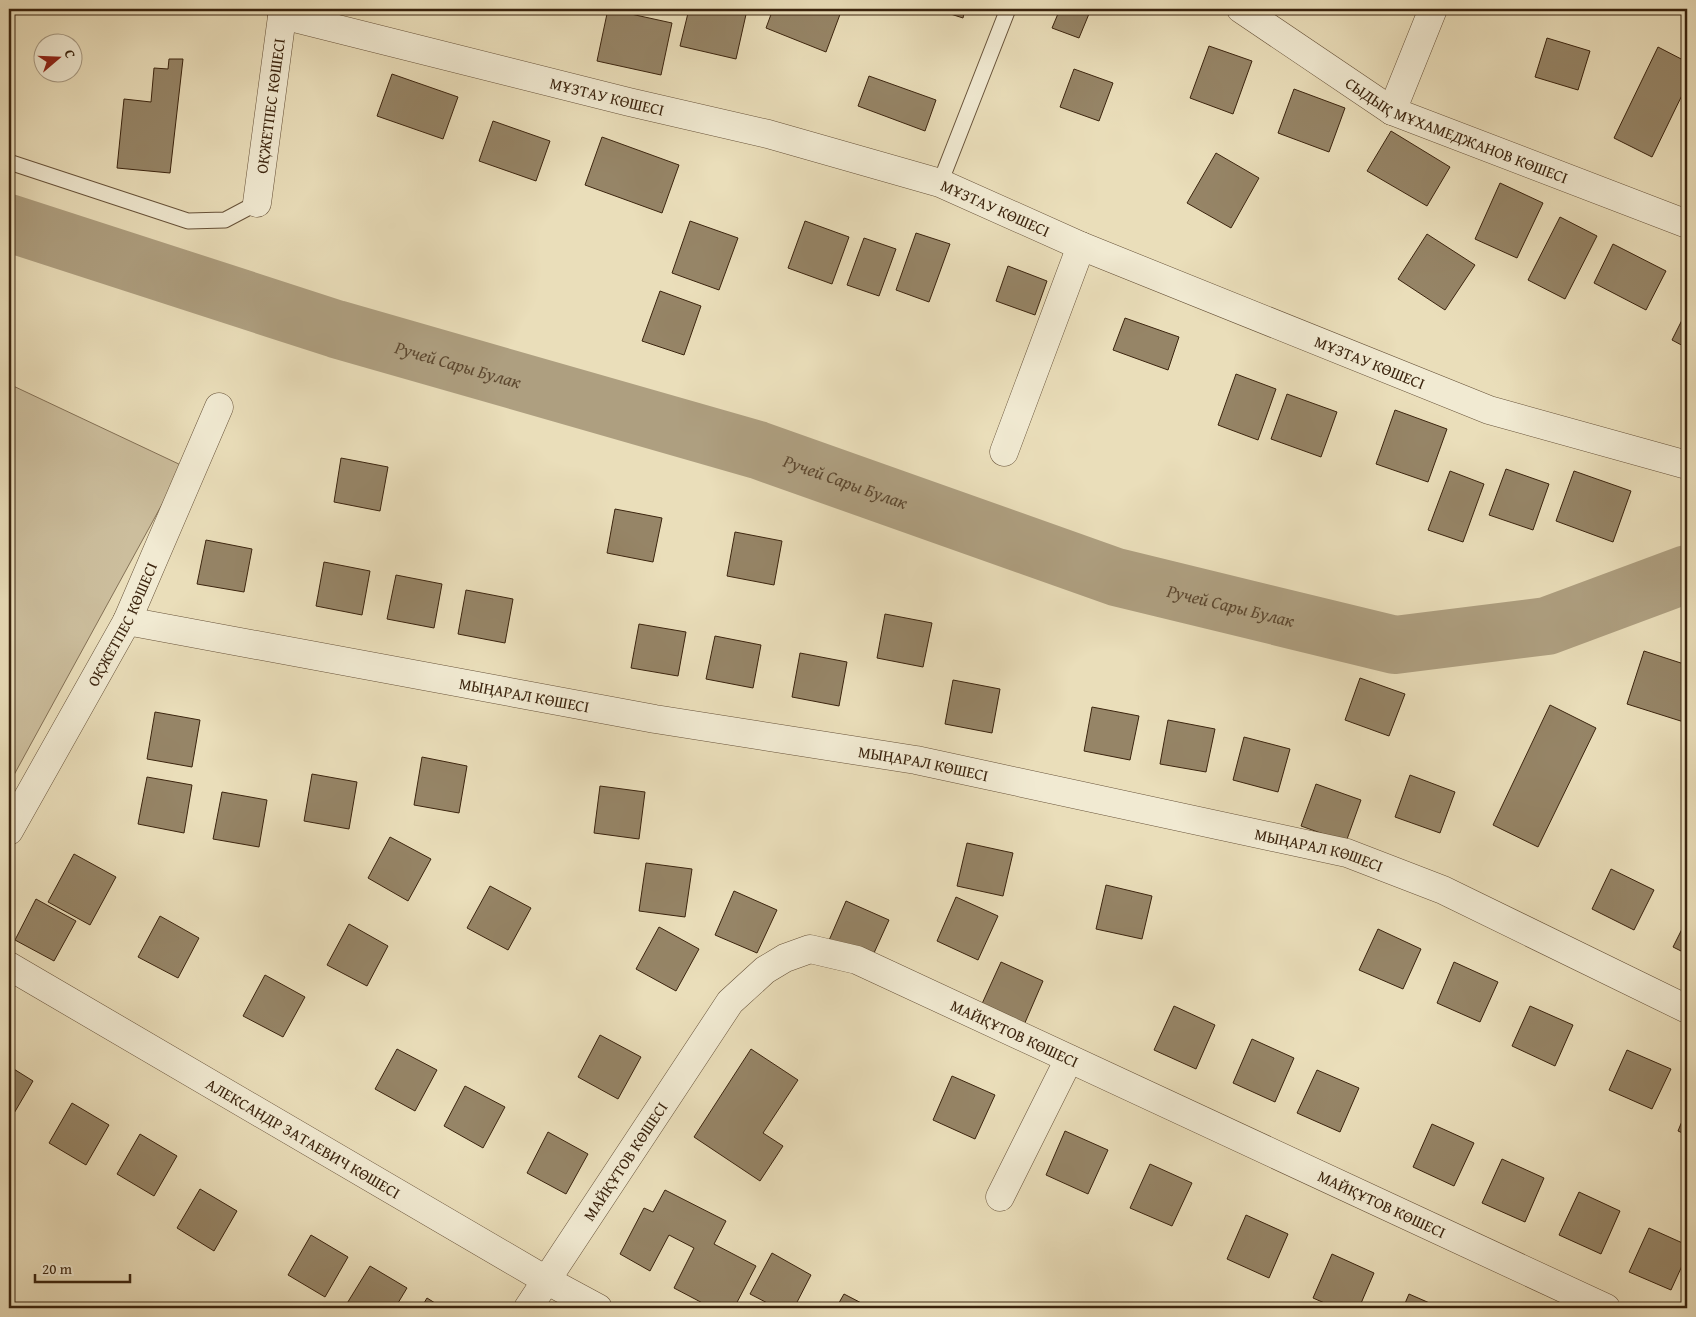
<svg xmlns="http://www.w3.org/2000/svg" width="1696" height="1317" font-family="'Gentium Book Plus',serif">
	<rect width="100%" height="100%" fill="#eadeba"/>
	<filter id="stains"><feTurbulence type="fractalNoise" baseFrequency=".004" numOctaves="4"/><feColorMatrix values="0 0 0 0 .2 0 0 0 0 .09 0 0 0 0 .02 0 0 0 .5 -.17"/></filter>
	<radialGradient id="worn" r=".72"><stop offset=".6" stop-color="#630" stop-opacity="0"/><stop offset="1" stop-color="#630" stop-opacity=".3"/></radialGradient>
	<path fill="#ccbe9d" stroke="#847156" d="M9 384 183 466 9 784Z"/>
	<g fill="none" stroke-linecap="round" stroke-linejoin="round">
		<path stroke="#ae9f80" stroke-width="58" id="s1" d="M9 223 336 329 758 450 1116 577 1395 645 1547 626 1687 574"/>
	</g>
	<path fill="#968567" stroke="#3b240e" d="M608 9 672 23 661 75 597 61Z
		M689 9 747 10 736 59 680 46Z
		M773 9H842L826 52 766 28Z
		M935 9H965L963 18Z
		M1060 9H1091L1079 38 1052 28Z
		M1547 38 1590 51 1578 90 1535 77Z
		M1209 46 1252 61 1233 114 1190 98Z
		M1658 47 1687 62V85L1652 157 1614 138Z
		M169 59H183L170 173 117 168 124 99 151 102 154 68 168 69Z
		M1074 69 1113 83 1099 121 1060 107Z
		M392 74 458 97 443 139 377 116Z
		M869 76 936 100 925 131 858 106Z
		M1294 89 1345 108 1329 152 1278 133Z
		M493 121 550 141 536 181 479 161Z
		M1391 131 1450 167 1427 206 1367 171Z
		M602 137 679 165 662 213 585 185Z
		M1216 153 1259 178 1231 228 1187 203Z
		M1500 183 1543 203 1517 258 1475 239Z
		M1560 217 1597 236 1565 299 1528 280Z
		M690 221 738 238 719 290 672 273Z
		M805 221 849 237 832 284 788 268Z
		M916 233 950 244 929 302 896 290Z
		M1427 234 1475 265 1445 310 1398 279Z
		M864 238 896 249 879 296 847 285Z
		M1613 244 1666 271 1646 310 1594 283Z
		M1008 266 1047 281 1035 315 996 301Z
		M660 291 701 306 684 355 642 341Z
		M1687 310V348L1672 340Z
		M1125 318 1179 337 1168 370 1113 350Z
		M1236 374 1276 389 1258 440 1218 425Z
		M1287 394 1337 412 1321 457 1271 439Z
		M1395 410 1447 429 1428 482 1376 464Z
		M341 458 388 467 380 511 334 502Z
		M1506 469 1549 484 1533 530 1489 515Z
		M1450 471 1484 484 1463 542 1428 530Z
		M1574 471 1631 491 1613 542 1556 521Z
		M615 509 662 518 653 562 607 553Z
		M735 532 782 541 774 585 727 576Z
		M206 540 252 549 244 592 197 584Z
		M324 562 370 571 362 615 316 606Z
		M396 575 442 584 434 628 387 619Z
		M466 590 513 599 505 643 458 634Z
		M885 614 932 623 923 667 877 658Z
		M639 624 686 632 678 676 631 668Z
		M715 636 761 645 753 688 706 679Z
		M1644 651 1687 665V723L1627 704Z
		M800 653 847 662 839 706 792 697Z
		M1360 678 1405 694 1389 736 1345 720Z
		M953 680 1000 689 992 733 945 724Z
		M1550 705 1596 728 1538 847 1493 825Z
		M1092 707 1139 716 1130 760 1084 751Z
		M155 712 200 720 192 767 147 759Z
		M1168 720 1215 729 1206 772 1160 764Z
		M1244 737 1290 749 1278 792 1233 780Z
		M422 757 467 766 459 813 414 805Z
		M312 774 357 782 349 829 304 821Z
		M1410 775 1455 792 1440 833 1395 817Z
		M147 777 192 785 184 833 138 824Z
		M1316 784 1361 800 1346 842 1301 826Z
		M600 786 645 792 639 839 594 833Z
		M222 792 267 800 259 847 213 839Z
		M390 837 431 859 408 901 368 878Z
		M967 843 1013 853 1003 896 957 886Z
		M74 854 116 877 90 925 48 902Z
		M646 863 692 869 685 917 639 911Z
		M1611 869 1654 890 1634 930 1592 909Z
		M1106 885 1152 896 1142 939 1096 929Z
		M490 886 531 908 508 950 467 928Z
		M734 891 777 910 757 953 715 935Z
		M956 897 998 916 978 960 937 941Z
		M36 899 76 921 54 961 15 940Z
		M846 901 889 920 869 964 827 945Z
		M160 916 199 938 178 978 138 957Z
		M1687 919V954L1673 947Z
		M349 924 388 946 367 986 327 965Z
		M659 927 699 949 676 991 636 969Z
		M1378 929 1421 949 1403 989 1359 970Z
		M1001 962 1043 981 1024 1025 981 1006Z
		M1454 962 1498 982 1480 1022 1437 1003Z
		M265 975 305 997 283 1037 243 1016Z
		M1174 1006 1215 1025 1196 1069 1154 1050Z
		M1530 1006 1573 1025 1555 1066 1512 1046Z
		M600 1035 641 1057 618 1099 578 1077Z
		M1252 1039 1294 1058 1275 1102 1233 1083Z
		M397 1049 437 1070 415 1111 375 1089Z
		M751 1049 798 1080 763 1133 783 1146 760 1181 694 1137Z
		M1627 1050 1671 1069 1652 1109 1609 1090Z
		M9 1066 33 1081 10 1120H9Z
		M1317 1070 1359 1088 1340 1132 1297 1113Z
		M952 1076 995 1095 975 1139 933 1120Z
		M465 1086 505 1107 483 1148 444 1126Z
		M72 1103 109 1125 86 1165 49 1143Z
		M1687 1109V1135L1678 1131Z
		M1432 1124 1474 1143 1454 1186 1413 1167Z
		M1065 1131 1108 1150 1088 1194 1046 1175Z
		M548 1132 588 1154 566 1194 527 1173Z
		M140 1134 177 1156 154 1196 117 1174Z
		M1502 1159 1544 1178 1525 1222 1482 1203Z
		M1150 1164 1192 1183 1172 1226 1130 1208Z
		M200 1189 237 1211 214 1251 177 1228Z
		M665 1190 726 1221 714 1244 756 1266 734 1308H712L674 1288 694 1248 669 1235 650 1271 620 1254 644 1208 653 1212Z
		M1579 1192 1620 1211 1601 1254 1559 1235Z
		M1246 1215 1288 1234 1269 1278 1227 1259Z
		M1649 1228 1687 1245V1255L1671 1290 1629 1272Z
		M311 1235 348 1257 325 1297 288 1275Z
		M772 1253 811 1275 794 1308H777L750 1294Z
		M1332 1254 1374 1273 1359 1308H1336L1313 1298Z
		M370 1266 407 1288 395 1308H351L346 1305Z
		M844 1294 871 1308H836Z
		M1409 1294 1441 1308H1403Z
		M427 1298 443 1308H421Z"/>
	<g fill="none" stroke-linecap="round" stroke-linejoin="round">
		<g stroke="#675239" stroke-width="17">
			<path id="lane" d="M9 162 188 221 225 220 257 203
				M940 183 1008 9"/>
		</g>
		<g stroke="#675239" stroke-width="29">
			<g id="street">
				<path id="s2" d="M1241 9 1392 111 1687 224"/>
				<path id="s3" d="M282 15 629 102 768 134 940 183 1081 246 1489 410 1687 465"/>
				<path d="M1392 111 1433 9"/>
				<path id="s4" d="M257 203 283 9"/>
				<path d="M1004 452 1081 246"/>
				<path id="s5" d="M127 621 655 719 916 760 1347 853 1443 890 1687 1009"/>
				<path id="s6" d="M9 831 127 621 219 407"/>
				<path id="s7" d="M9 966 546 1280 598 1308"/>
				<path d="M1000 1197 1069 1059"/>
				<path id="s8" d="M528 1308 730 1002 765 970 785 958 810 949 857 960 1606 1308"/>
			</g>
		</g>
		<use href="#lane" stroke="#f1ead2" stroke-width="15"/>
		<use href="#street" stroke="#f1ead2" stroke-width="28"/>
	</g>
	<g text-anchor="middle" dominant-baseline="central" stroke-width="5" stroke-linejoin="round" paint-order="stroke">
		<g font-size="16" fill="#3b240e" stroke="#f1ead2">
			<text stroke="none"><textPath href="#s3" startOffset="335">МҰЗТАУ КӨШЕСІ</textPath></text>
			<text stroke="none"><textPath href="#s4" startOffset="98">ОҚЖЕТПЕС КӨШЕСІ</textPath></text>
			<text stroke="none"><textPath href="#s2" startOffset="249">СЫДЫҚ МҰХАМЕДЖАНОВ КӨШЕСІ</textPath></text>
			<text stroke="none"><textPath href="#s3" startOffset="740">МҰЗТАУ КӨШЕСІ</textPath></text>
			<text stroke="none"><textPath href="#s3" startOffset="1145">МҰЗТАУ КӨШЕСІ</textPath></text>
			<text stroke="none"><textPath href="#s6" startOffset="236">ОҚЖЕТПЕС КӨШЕСІ</textPath></text>
			<text stroke="none"><textPath href="#s5" startOffset="404">МЫҢАРАЛ КӨШЕСІ</textPath></text>
			<text stroke="none"><textPath href="#s5" startOffset="809">МЫҢАРАЛ КӨШЕСІ</textPath></text>
			<text stroke="none"><textPath href="#s5" startOffset="1214">МЫҢАРАЛ КӨШЕСІ</textPath></text>
			<text stroke="none"><textPath href="#s8" startOffset="686">МАЙҚҰТОВ КӨШЕСІ</textPath></text>
			<text stroke="none"><textPath href="#s7" startOffset="341">АЛЕКСАНДР ЗАТАЕВИЧ КӨШЕСІ</textPath></text>
			<text stroke="none"><textPath href="#s8" startOffset="176">МАЙҚҰТОВ КӨШЕСІ</textPath></text>
			<text stroke="none"><textPath href="#s8" startOffset="1091">МАЙҚҰТОВ КӨШЕСІ</textPath></text>
		</g>
		<g font-size="18" font-style="italic" fill="#5e4930" stroke="#f1ead2">
			<text stroke="none"><textPath href="#s1" startOffset="471">Ручей Сары Булак</textPath></text>
			<text stroke="none"><textPath href="#s1" startOffset="876">Ручей Сары Булак</textPath></text>
			<text stroke="none"><textPath href="#s1" startOffset="1281">Ручей Сары Булак</textPath></text>
		</g>
	</g>
	<rect width="1696" height="1317" fill="none" stroke="#eadeba" stroke-width="30"/>
	<rect x="10" y="10" width="1676" height="1297" fill="none" stroke="#3b240e" stroke-width="2.5"/>
	<rect x="15" y="15" width="1666" height="1287" fill="none" stroke="#3b240e"/>
	<g transform="translate(58 58) rotate(71)"><circle r="24" fill="#f1ead2" stroke="#a89b84"/>
	<path d="M0-4L9 19L0 12L-9 19Z" fill="#8f2418"/>
	<text y="-8" font-size="14" font-weight="bold" text-anchor="middle" fill="#3b240e">С</text>
	</g>
	<path d="M35 1274v8h95v-8" fill="none" stroke="#3b240e" stroke-width="2.5"/>
	<text x="42" y="1274" font-size="15" fill="#3b240e" stroke="#f1ead2" stroke-width="4" paint-order="stroke">20 m</text>
	<rect width="100%" height="100%" filter="url(#stains)"/>
	<rect width="100%" height="100%" fill="url(#worn)"/>
</svg>
